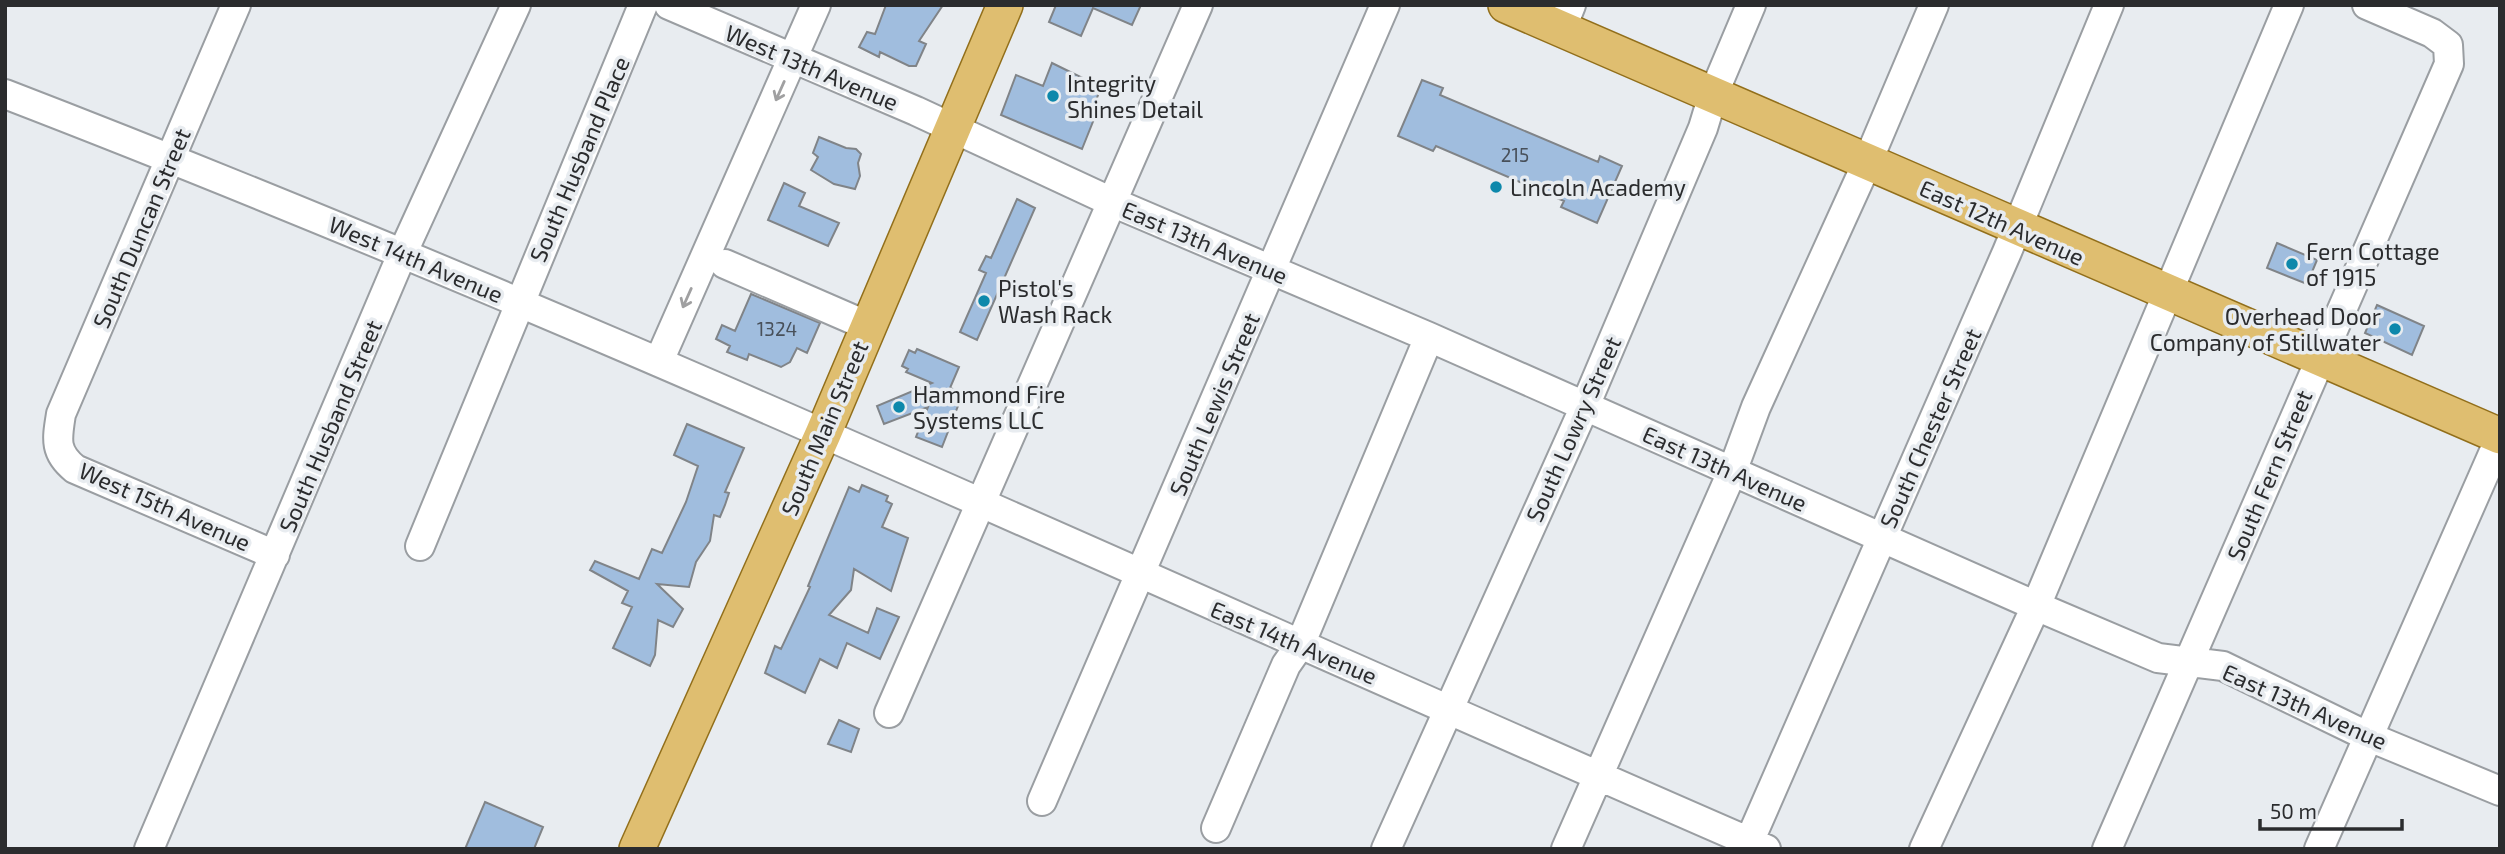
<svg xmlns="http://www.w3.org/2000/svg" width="2505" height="854" font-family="'Exo 2',sans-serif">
	<rect width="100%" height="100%" fill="#e8ecf0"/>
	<path fill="#a0bdde" stroke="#808488" stroke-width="2" d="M886 5H943L919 41 926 44 916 66H909L880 52 879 57 859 47 867 32 875 34Z
		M1056 5H1141L1132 25 1093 8 1081 36 1049 22Z
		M1052 63 1101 87 1094 106 1098 109 1082 149 1001 115 1016 75 1043 86Z
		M1422 80 1443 88 1440 95 1598 162 1600 156 1622 166 1597 223 1561 207 1564 201 1436 146 1433 151 1398 136Z
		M819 137 846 148 856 149 861 154 858 163 860 176 855 189 834 184 811 170 818 157 813 153Z
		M784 183 805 193 799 206 839 223 828 246 768 220Z
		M1017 199 1035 208 977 340 960 332 986 273 979 270 986 256 991 258Z
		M2277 243 2317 260 2307 284 2267 268Z
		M751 294 820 323 807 353 797 348 790 362 781 367 749 354 747 360 727 352 730 346 716 339 722 325 735 331Z
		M2377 305 2424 326 2412 355 2365 333Z
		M917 349 959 367 950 388 963 393 942 447 916 437 928 407 884 424 877 406 932 383 906 372 908 369 902 366 909 350 915 353Z
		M687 424 744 448 725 492 729 493 725 505 720 517 714 515 710 541 696 562 689 587 657 584 683 609 673 627 658 620 655 655 650 666 613 648 632 607 622 603 628 591 590 570 595 561 639 579 652 549 662 553 686 502 698 466 674 455Z
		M862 485 888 496 886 501 892 504 882 527 908 538 891 591 854 569 851 590 829 615 868 633 877 608 899 617 880 659 847 643 837 668 820 659 805 693 765 673 775 646 781 649 810 587 808 586 849 487 859 492Z
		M839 720 859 729 851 752 828 744Z
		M485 802 543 827 534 849H465Z"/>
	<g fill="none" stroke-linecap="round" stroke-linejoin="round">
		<g stroke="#9a9ea2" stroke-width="32">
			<path id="minor" d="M236 5 61 414C57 439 54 452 75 469L275 555
				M669 5 916 111 1112 202 1429 337 2036 606 2158 658 2223 666 2367 736 2500 791
				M1561 30 1571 5
				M5 94C602 324 1180 595 1766 849
				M725 264 868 326
				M659 361 816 5
				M420 546 643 5
				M889 713 1198 5
				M1042 801 1385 5
				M1216 828 1286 665 1300 645 1429 337
				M149 849 403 252 516 5
				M1386 849 1585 406 1703 128 1713 95 1751 5
				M1566 849 1732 472 1756 407 1867 163 1934 5
				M1746 849 2007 252 2109 5
				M1924 849 2036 606 2289 5
				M2107 849 2449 64 2448 45 2432 33 2367 5
				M2319 849 2500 438"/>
		</g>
		<g stroke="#926f1b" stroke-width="38">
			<path id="major" d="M1506 5 2500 436
				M637 849 823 434 1005 5"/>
		</g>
		<use href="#minor" stroke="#fff" stroke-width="28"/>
		<use href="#major" stroke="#dfbe70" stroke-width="35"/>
	</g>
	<defs><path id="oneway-shaft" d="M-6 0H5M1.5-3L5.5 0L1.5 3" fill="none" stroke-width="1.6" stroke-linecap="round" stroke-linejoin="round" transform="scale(1.75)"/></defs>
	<g stroke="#a0a0a1">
		<use href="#oneway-shaft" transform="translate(780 91) rotate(114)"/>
		<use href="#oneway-shaft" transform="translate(687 298) rotate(114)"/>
	</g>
	<g fill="#0d88ab" stroke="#e8ecf0" stroke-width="2.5">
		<circle cx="1053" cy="96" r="7"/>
		<circle cx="1496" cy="187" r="7"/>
		<circle cx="2292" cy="264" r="7"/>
		<circle cx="984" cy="301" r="7"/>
		<circle cx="2395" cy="329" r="7"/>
		<circle cx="899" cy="407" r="7"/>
	</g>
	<g text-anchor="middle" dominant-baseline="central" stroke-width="7" stroke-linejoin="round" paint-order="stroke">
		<g font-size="19" fill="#48505a">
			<text x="1515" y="154">215</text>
			<text x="777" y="328">1324</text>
		</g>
		<g font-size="23" fill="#2b2c2e" stroke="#e8ecf0">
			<text transform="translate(812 67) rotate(23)">West 13th Avenue</text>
			<text transform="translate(579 159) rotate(-67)">South Husband Place</text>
			<text transform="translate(2002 222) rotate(24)">East 12th Avenue</text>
			<text transform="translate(141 228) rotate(-67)">South Duncan Street</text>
			<text transform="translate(1205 242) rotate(23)">East 13th Avenue</text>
			<text transform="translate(416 259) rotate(23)">West 14th Avenue</text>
			<text transform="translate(1214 404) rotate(-67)">South Lewis Street</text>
			<text transform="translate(330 426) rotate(-67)">South Husband Street</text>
			<text transform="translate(824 428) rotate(-67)">South Main Street</text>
			<text transform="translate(1930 428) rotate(-66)">South Chester Street</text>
			<text transform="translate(1573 429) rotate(-66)">South Lowry Street</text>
			<text transform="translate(1725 468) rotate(24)">East 13th Avenue</text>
			<text transform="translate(2269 475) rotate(-67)">South Fern Street</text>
			<text transform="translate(165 506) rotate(24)">West 15th Avenue</text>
			<text transform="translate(1294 642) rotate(23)">East 14th Avenue</text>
			<text transform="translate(2305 706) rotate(24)">East 13th Avenue</text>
		</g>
		<g font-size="23" fill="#2b2c2e" stroke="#e8ecf0" text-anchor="start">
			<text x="1067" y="83">Integrity<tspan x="1067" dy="26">Shines Detail</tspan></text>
			<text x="1510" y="187">Lincoln Academy</text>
			<text x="2306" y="251">Fern Cottage<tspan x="2306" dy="26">of 1915</tspan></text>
			<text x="998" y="288">Pistol's<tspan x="998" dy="26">Wash Rack</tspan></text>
			<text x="2381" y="316" text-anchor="end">Overhead Door<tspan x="2381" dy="26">Company of Stillwater</tspan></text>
			<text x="913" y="394">Hammond Fire<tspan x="913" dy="26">Systems LLC</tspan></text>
		</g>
	</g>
	<rect width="2505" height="854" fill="none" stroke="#2b2c2e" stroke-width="14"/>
	<path d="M2260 819v10h142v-10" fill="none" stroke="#2b2c2e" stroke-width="3.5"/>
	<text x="2270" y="819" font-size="21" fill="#2b2c2e" stroke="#e8ecf0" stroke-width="5" paint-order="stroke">50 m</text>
</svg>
